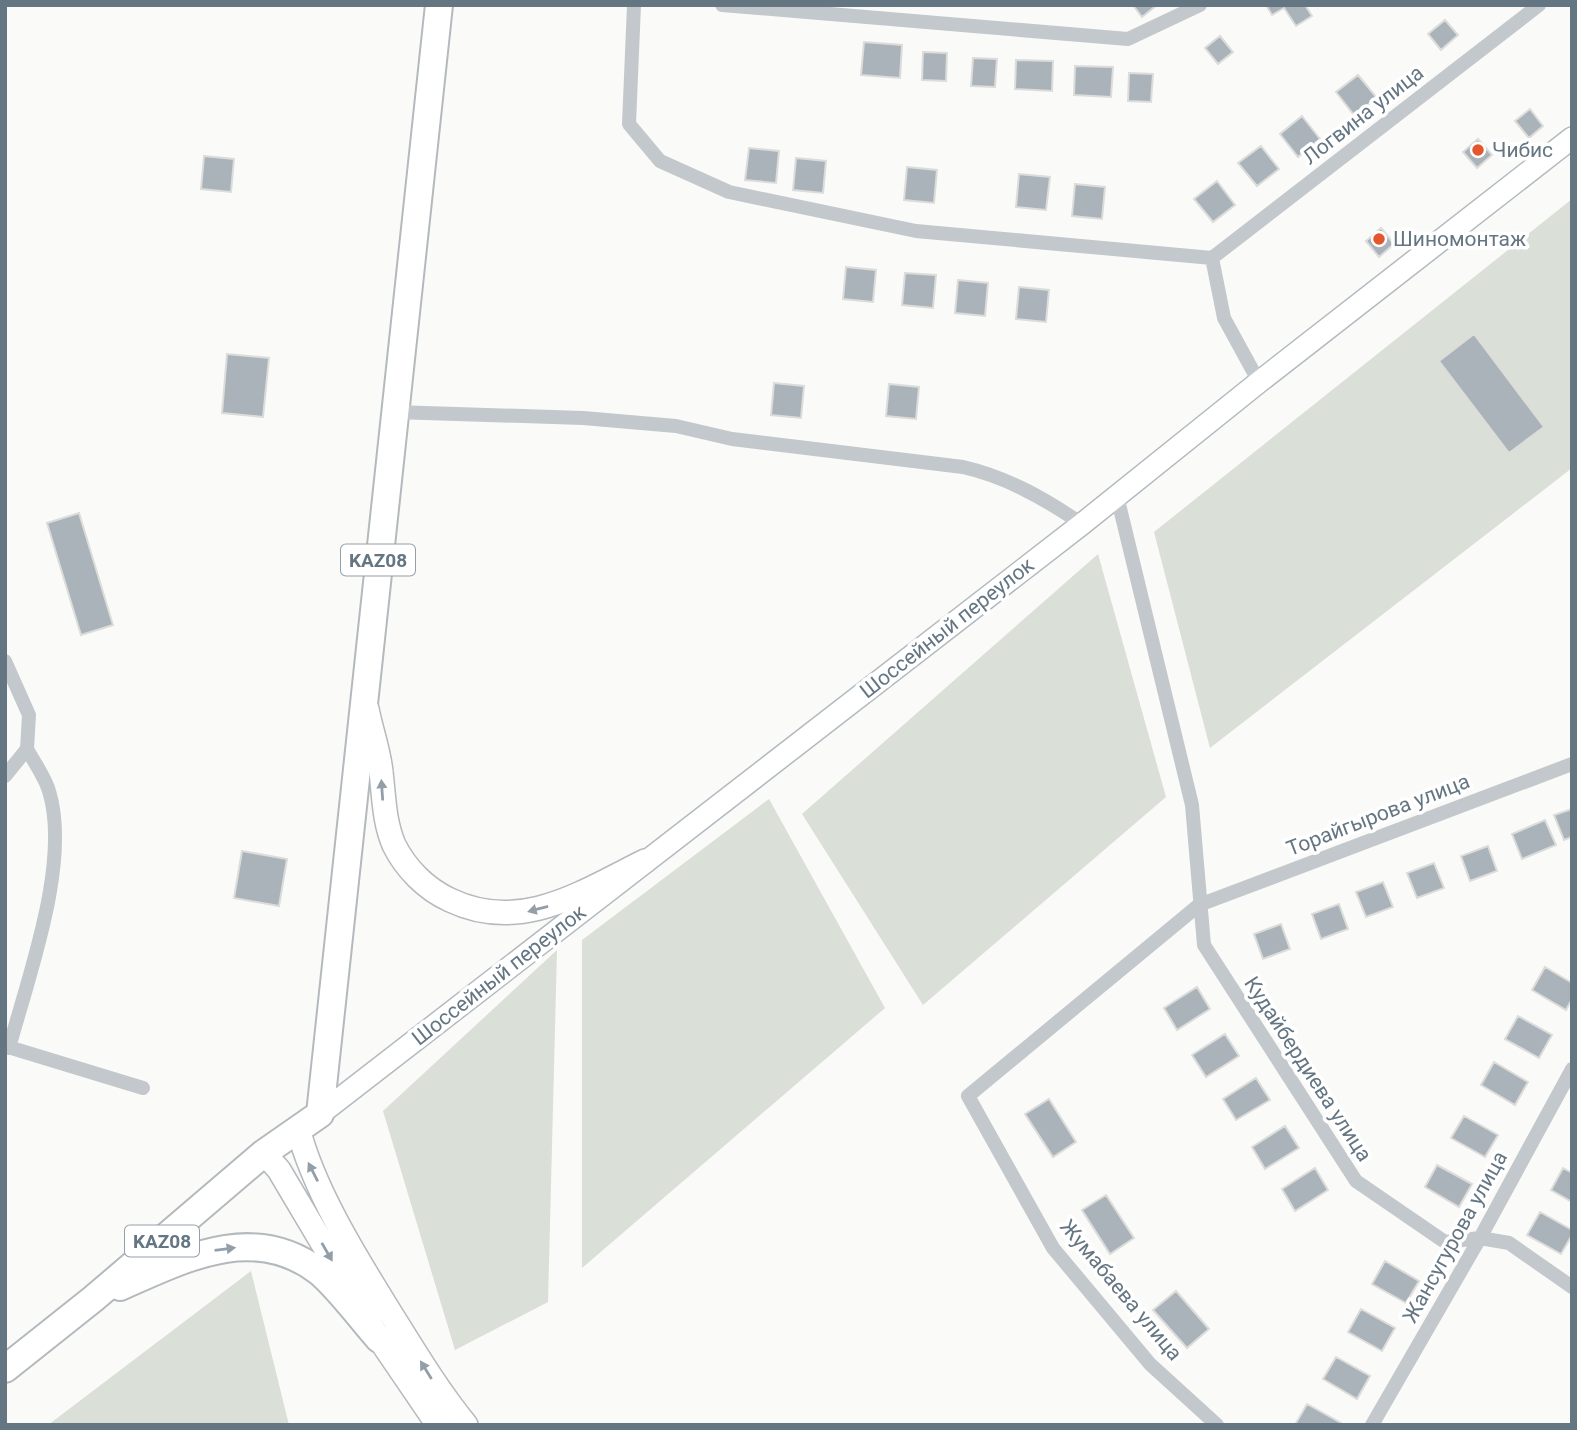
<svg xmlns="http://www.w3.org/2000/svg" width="1577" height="1430" font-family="Roboto,sans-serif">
	<rect width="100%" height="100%" fill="#fafaf8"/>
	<path fill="#dadfd7" d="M1572 199V468L1210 748 1154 532Z
		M1098 554 1166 797 923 1005 802 814Z
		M769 799 885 1008 582 1268V940Z
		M557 950 548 1302 455 1350 383 1111Z
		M251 1271 289 1425H48Z"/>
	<path fill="#aab3b9" stroke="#dcdcda" stroke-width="2" d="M1133 5H1157L1142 17Z
		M1266 5H1305L1312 16 1296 26 1284 8 1272 15Z
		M1445 20 1458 35 1441 50 1428 34Z
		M1220 36 1233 52 1218 64 1205 48Z
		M864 42 902 45 900 78 861 75Z
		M923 52 947 53 946 81 922 80Z
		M973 58 997 59 995 87 971 86Z
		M1016 60 1053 61 1052 91 1015 89Z
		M1075 66 1113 67 1111 97 1074 95Z
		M1129 73 1153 74 1151 102 1128 101Z
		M1358 75 1377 98 1354 115 1336 92Z
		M1530 109 1543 126 1529 138 1515 121Z
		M1302 116 1320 139 1298 157 1280 134Z
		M1478 139 1492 155 1477 168 1463 152Z
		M1261 146 1279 169 1257 186 1238 163Z
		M749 148 779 151 776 183 745 180Z
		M204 156 234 159 231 192 201 189Z
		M796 158 826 161 823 193 793 190Z
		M907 167 937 170 934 203 904 200Z
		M1019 174 1050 177 1046 210 1016 207Z
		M1217 181 1235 205 1213 222 1194 199Z
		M1075 184 1105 187 1102 219 1072 216Z
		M1381 228 1394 244 1379 257 1366 241Z
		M846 267 876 270 873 302 843 299Z
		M905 273 936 275 933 308 902 305Z
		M958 280 988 283 985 316 955 313Z
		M1019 287 1049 290 1046 322 1016 319Z
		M1474 334 1544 427 1509 453 1439 361Z
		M227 354 269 358 263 417 222 413Z
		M774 383 804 386 801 418 771 415Z
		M889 384 919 387 916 419 886 416Z
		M79 513 113 625 81 635 47 523Z
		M1572 809V837L1564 840 1554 815Z
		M1545 820 1556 845 1522 859 1512 834Z
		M1488 846 1497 871 1470 881 1461 856Z
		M242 851 287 859 279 906 234 898Z
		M1434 863 1444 888 1417 898 1407 873Z
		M1383 882 1393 907 1366 917 1356 892Z
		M1339 904 1348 929 1321 939 1312 914Z
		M1281 924 1290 949 1263 959 1254 934Z
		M1545 967 1572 983V999L1566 1010 1532 990Z
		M1197 987 1210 1009 1177 1030 1164 1008Z
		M1518 1016 1552 1035 1539 1058 1505 1039Z
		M1225 1034 1239 1056 1206 1077 1192 1055Z
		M1494 1062 1528 1082 1515 1105 1481 1085Z
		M1256 1078 1270 1100 1236 1120 1223 1099Z
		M1049 1099 1076 1142 1053 1157 1025 1114Z
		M1464 1116 1498 1135 1485 1157 1451 1138Z
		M1285 1126 1299 1148 1265 1169 1252 1147Z
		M1437 1165 1472 1184 1459 1207 1425 1187Z
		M1315 1168 1328 1190 1295 1211 1282 1189Z
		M1563 1168 1572 1173V1202L1551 1190Z
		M1106 1195 1134 1238 1110 1254 1082 1210Z
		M1540 1212 1572 1230V1235L1561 1254 1527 1235Z
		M1385 1261 1419 1281 1406 1303 1372 1284Z
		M1176 1291 1209 1329 1187 1348 1153 1310Z
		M1361 1309 1395 1328 1382 1351 1348 1332Z
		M1336 1357 1370 1376 1357 1399 1323 1379Z
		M1307 1404 1341 1423 1340 1425H1295Z"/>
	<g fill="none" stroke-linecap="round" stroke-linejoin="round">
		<g stroke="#b3babf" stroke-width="24">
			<path id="secondary" d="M320 1114 1082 524 1259 382 1572 138"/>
		</g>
		<g stroke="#b5babe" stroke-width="26">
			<path id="primary" d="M367 709C371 730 379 751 381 772 384 797 384 822 394 845 406 869 426 889 450 900 521 934 582 892 645 861
				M298 1128C313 1188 355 1256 388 1309 413 1349 436 1388 466 1425
				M264 1153 279 1170 378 1337 438 1425"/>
		</g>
		<g stroke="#b4b9bd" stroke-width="30">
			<path id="highway" d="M120 1287C184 1259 253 1222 318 1271 337 1286 362 1320 379 1339
				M5 1369 93 1299 264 1153 320 1114 439 5"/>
		</g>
		<path stroke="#c3c8cc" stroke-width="14" d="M634 5 629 124 660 161 729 192 916 231 1212 258 1224 318 1259 382
			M722 5 1128 39 1200 5
			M1212 258 1539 5
			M394 412 583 418 676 426 732 439 963 467C1007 477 1045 499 1082 524
			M1117 496 1192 805 1204 945 1356 1181 1445 1242 1480 1238 1509 1243 1572 1287
			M5 661 29 715 27 749 5 776
			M5 1046 143 1088
			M9 1048C28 977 71 862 49 791 45 777 34 762 27 749
			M1217 1425 1150 1364 1053 1248 968 1096 1199 905 1572 764
			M1372 1425 1480 1238 1572 1069"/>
		<use href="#secondary" stroke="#fff" stroke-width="21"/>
		<use href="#primary" stroke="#fff" stroke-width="23"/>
		<use href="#highway" stroke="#fff" stroke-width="26"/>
	</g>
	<defs><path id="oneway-solid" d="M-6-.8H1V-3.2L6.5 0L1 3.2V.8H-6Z" transform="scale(1.75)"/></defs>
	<g fill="#939fa8">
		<use href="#oneway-solid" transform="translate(382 790) rotate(-94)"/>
		<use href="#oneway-solid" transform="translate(538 909) rotate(165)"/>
		<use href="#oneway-solid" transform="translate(313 1172) rotate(-117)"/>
		<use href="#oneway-solid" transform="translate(225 1249) rotate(-7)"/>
		<use href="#oneway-solid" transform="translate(327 1252) rotate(60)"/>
		<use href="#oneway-solid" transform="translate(426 1370) rotate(-122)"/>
	</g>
	<g fill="#e4572e" stroke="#fff" stroke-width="2.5">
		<circle cx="1478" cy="150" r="7"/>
		<circle cx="1379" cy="239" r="7"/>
	</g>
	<g text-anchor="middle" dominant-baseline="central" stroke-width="7" stroke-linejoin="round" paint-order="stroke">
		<g fill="#fff" stroke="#939fa8" stroke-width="2">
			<rect x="341" y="544.5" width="74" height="31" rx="5"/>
			<rect x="125" y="1225.5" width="74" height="31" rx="5"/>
		</g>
		<g font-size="19" font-weight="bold" fill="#657683">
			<text x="378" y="560">KAZ08</text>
			<text x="162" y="1241">KAZ08</text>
		</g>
		<g font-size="21" fill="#657683" stroke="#fff">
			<text transform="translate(1363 115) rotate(-38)">Логвина улица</text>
			<text transform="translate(947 628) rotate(-38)">Шоссейный переулок</text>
			<text transform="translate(1378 815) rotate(-21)">Торайгырова улица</text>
			<text transform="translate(499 975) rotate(-38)">Шоссейный переулок</text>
			<text transform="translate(1308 1069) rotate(57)">Кудайбердиева улица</text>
			<text transform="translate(1455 1237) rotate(-61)">Жансугурова улица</text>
			<text transform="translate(1121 1290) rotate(50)">Жумабаева улица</text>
		</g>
		<g font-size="21" fill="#657683" stroke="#fff" text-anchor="start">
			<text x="1492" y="150">Чибис</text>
			<text x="1393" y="239">Шиномонтаж</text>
		</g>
	</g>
	<rect width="1577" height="1430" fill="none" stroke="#657683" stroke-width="14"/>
</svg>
